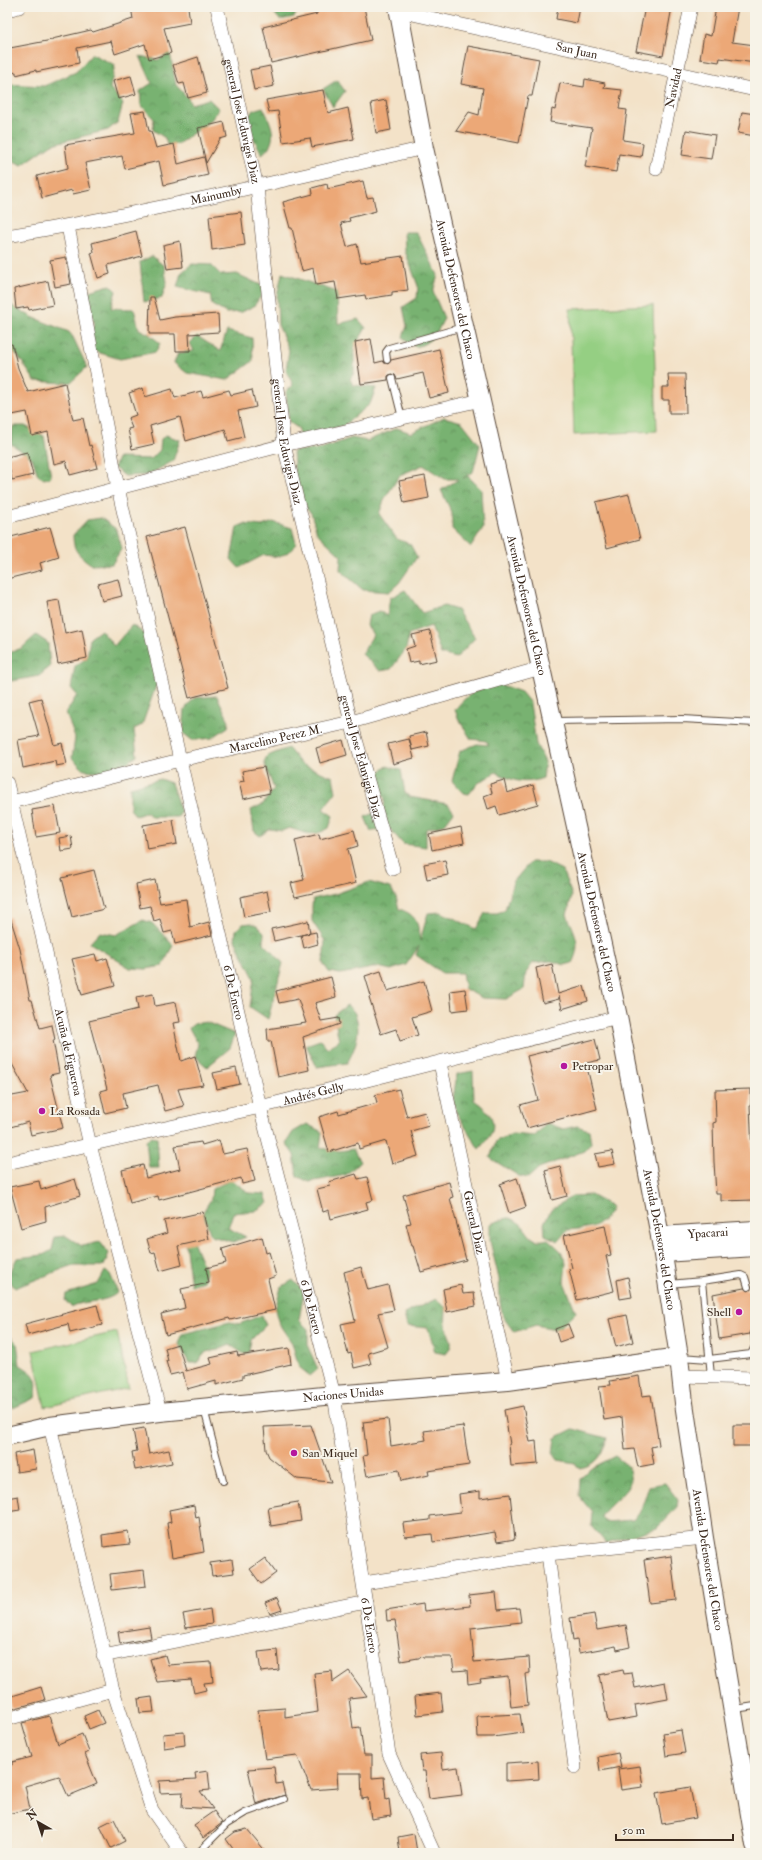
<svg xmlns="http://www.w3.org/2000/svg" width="762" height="1860" font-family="'IM FELL Double Pica',serif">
	<defs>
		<pattern id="forest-crowns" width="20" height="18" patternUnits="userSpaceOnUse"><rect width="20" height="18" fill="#78b271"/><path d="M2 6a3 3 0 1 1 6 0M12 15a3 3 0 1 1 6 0" fill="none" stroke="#64915c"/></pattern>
	</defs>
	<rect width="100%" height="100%" fill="#f7f3e8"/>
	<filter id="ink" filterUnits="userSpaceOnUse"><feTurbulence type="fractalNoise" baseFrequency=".025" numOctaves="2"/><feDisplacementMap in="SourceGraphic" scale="8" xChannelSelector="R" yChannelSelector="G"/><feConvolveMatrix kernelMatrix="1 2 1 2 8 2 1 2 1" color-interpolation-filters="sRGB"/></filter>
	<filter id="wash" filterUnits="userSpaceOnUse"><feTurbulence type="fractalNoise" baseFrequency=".012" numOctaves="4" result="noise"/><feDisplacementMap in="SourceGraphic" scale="16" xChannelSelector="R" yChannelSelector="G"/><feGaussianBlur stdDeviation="0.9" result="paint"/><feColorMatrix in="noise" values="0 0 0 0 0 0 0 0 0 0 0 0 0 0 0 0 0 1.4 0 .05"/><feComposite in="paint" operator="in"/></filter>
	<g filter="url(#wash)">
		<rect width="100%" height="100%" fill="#f3e2c8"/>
		<path fill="#95cf83" stroke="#687c50" d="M653 305 657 431 574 435 570 309Z
			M117 1332 129 1388 45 1407 33 1351Z"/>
		<path fill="url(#forest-crowns)" stroke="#5a6e48" d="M271 7H301L294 17 280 20 270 8Z
			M170 53 176 85 188 98 191 104 209 99 219 109 211 120 178 144 167 145 165 138 153 130 154 119 141 105 140 91 152 83 140 56 158 60Z
			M92 54 115 65 110 88 123 103 118 122 108 130 52 144 22 165 7 158V84L44 86 76 72Z
			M337 80 345 91 333 107 323 89Z
			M263 107C271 123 280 141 262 154L245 122 253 110Z
			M404 232H416L438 275 433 292 444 318C437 333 433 342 416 347L407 342 403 337 407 326 403 307 417 298 418 286 405 251Z
			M152 256 164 266 167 282 162 298 144 302 140 262Z
			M192 264 211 265 221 275 237 274 261 285 263 293 254 306 242 312 226 313 212 305 210 295 177 287 181 273Z
			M282 273 337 292 338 324 358 319 366 328 354 348V373L350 379 353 385 376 388 370 404 343 426 299 436V429L289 422 286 392 293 385 286 370 289 350 278 325 277 297Z
			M110 285 116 291 111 308 134 309 139 329 149 334 160 343 156 352 120 359 87 349 88 335 95 324 87 305 89 291Z
			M7 303 32 317 69 332 73 337 87 367 71 382 65 383 35 381 18 356 7 346Z
			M227 331 252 338 253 361 227 380 187 373 174 363 178 353 194 351 190 343 197 336 220 351Z
			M444 417 462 422 480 445 473 472 463 478 468 476 481 489 483 528 471 547 452 529V513L441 490 459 479H445L423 465 400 475 385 498 379 514 397 539 410 544 417 557 399 583 389 592 363 590 340 570 341 556 317 533 311 513 296 499 293 451 320 449 352 438 367 441 397 428 411 433Z
			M13 426H25L44 436 51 477 44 479 38 475 32 458 11 444Z
			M166 435 180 440 173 461 148 475 125 476 114 468 118 458 151 459 160 450 161 439Z
			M101 518 116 529 122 548 112 564 92 565C79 555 73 552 73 535L87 520Z
			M273 522 292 528 296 543 293 549 280 557 264 555 239 568 231 559 237 527 244 524 262 526Z
			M405 590 422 613 444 606 457 610 475 638 456 658 441 654 431 626 409 634 406 649 391 669 380 671 362 654 373 635 367 625 369 615 379 611 387 616 390 598Z
			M132 625 145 634 161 672 142 725 134 729 137 756 112 773 84 770 72 758 75 738 66 713 77 695 71 688 75 666 87 658 90 638 101 630 114 646Z
			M36 635 48 643 50 667 39 676 12 681 7 679V649L9 653 22 648Z
			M499 684 521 692 530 703 536 744 545 762 543 778C524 785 513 781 496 772L477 784 469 794 463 793 452 781 460 751 477 744 489 745 486 741 471 739 459 720 455 710C466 694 481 687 499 684Z
			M217 696 229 721 228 727 212 738 192 740 183 733 185 709 194 698Z
			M288 748 301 764 333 777 336 792 323 809 333 816 329 828C312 838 306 833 289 828L282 831 270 829 260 836 254 831 251 810 263 804 274 789 264 762 267 756Z
			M387 766 401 770 405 793 410 797 448 804 454 812 444 825 426 829V847L403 844 391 830 371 831 365 817 384 808 385 799 375 776Z
			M160 779 171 783 181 812 178 817H151L147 812 136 816 130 809V787Z
			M530 862H546L562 870 572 895 567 915C575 933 582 944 572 963L565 965 551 961 533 963 526 973 524 989 506 999 482 998 465 989 462 973H442L416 955 419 946 406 965 391 970 378 967 340 974 329 972 323 963 325 941 312 921V906L313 899 335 894 369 882 390 888 396 897 399 909C418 915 418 924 420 941L428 913 441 912 476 929 485 913H497L505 910 513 882Z
			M143 920 152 923 173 945 163 966 146 969 130 968 90 943 100 932 116 935Z
			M251 923 257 925 264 932V943L283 963 268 1019 250 1007 254 978 235 940 236 930 243 924Z
			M347 1005C350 1008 354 1011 355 1014 362 1030 355 1050 347 1063L317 1067 306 1045 320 1040 327 1048 339 1041 334 1015Z
			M206 1022 235 1034 230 1048 207 1067 195 1056 198 1044 189 1028 194 1024Z
			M473 1071 474 1100C484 1107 496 1116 492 1131 490 1137 483 1144 479 1149L456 1112 453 1099 457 1074Z
			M547 1123 563 1129 577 1126 589 1130 591 1143 584 1151 539 1168 528 1178 519 1176 490 1158 496 1141 512 1134 535 1136Z
			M307 1124 322 1132 320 1148 340 1151 353 1149 360 1162 346 1175 309 1182 297 1176 294 1155 286 1143 293 1132Z
			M152 1136 157 1137 159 1168H149L146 1140Z
			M231 1180 250 1193 265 1194 268 1203 255 1211 233 1213 228 1228 246 1237 234 1242 211 1236 203 1212 211 1199 212 1189Z
			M591 1195 612 1207C602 1229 589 1228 567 1230L558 1241 545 1235 544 1223 551 1210 572 1196Z
			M507 1218C510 1218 514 1219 516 1221 530 1228 527 1245 548 1239L561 1251 566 1263 564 1282 576 1312 560 1327 555 1329 536 1325 514 1332 503 1317 500 1302 499 1279 490 1241V1224Z
			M66 1236 82 1246 100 1242 109 1253 104 1266H70L15 1288 7 1278 17 1258 43 1255 52 1250 55 1237Z
			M193 1241 206 1272 203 1281 191 1285 185 1243Z
			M105 1271 110 1274 118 1292C107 1304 85 1299 71 1307L65 1300 66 1294 98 1284Z
			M293 1280 304 1291 299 1320 308 1329V1347L318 1369 310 1376 299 1367 292 1343 279 1324 275 1310 281 1287Z
			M436 1299 446 1308C446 1313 445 1319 446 1324 447 1337 457 1341 446 1354L435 1352 428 1328 407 1326 404 1314Z
			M262 1315 266 1325 251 1340 249 1352 244 1354 230 1345 218 1350 206 1352 197 1363H189L179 1344 182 1334 230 1322 239 1324Z
			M7 1333 17 1343 20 1365C37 1375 39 1379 35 1398L13 1408 7 1392Z
			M573 1429 607 1438C603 1453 596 1466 579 1468L575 1463 558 1460 553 1453 555 1438Z
			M615 1456 628 1466C629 1470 631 1477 630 1482 628 1493 607 1505 601 1517L605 1522 633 1520 641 1510 649 1486 665 1483 678 1500 677 1507 657 1528 606 1543 591 1526 592 1512 579 1496 580 1479 590 1469Z"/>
		<g id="blocks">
			<path fill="#eca877" d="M131 7H188L190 23 164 28 171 53 149 59 145 44 115 54 111 41 77 48 79 63 36 72V70L16 75V72L7 74V52L11 51 10 48 52 40V39L91 30 93 32 133 19Z
				M316 7H364L371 40 271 63 263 27 317 14Z
				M558 7H580L577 23 556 19Z
				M645 7H672L663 56 636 51Z
				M716 7H738L732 42 755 45V63L720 58 719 62 700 59 704 34 711 36Z
				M468 46 539 59 532 96H528L519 143 456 131 469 112 479 115 483 88 461 84Z
				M198 57 207 93 188 98 184 83 179 84 173 65Z
				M270 66 274 86 254 90 250 70Z
				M131 76 136 94 118 99 113 81Z
				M585 79 605 83 604 88 622 90 619 109 627 110 623 140 643 143 641 157 619 154 616 172 585 167 592 128 550 122 552 109 555 110 560 83 584 87Z
				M323 90 328 113 348 108 354 139 312 147 310 138 283 142 278 111 269 112 266 100Z
				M386 100 391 130 376 133 371 103Z
				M145 111 149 131H151L156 148 174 144 178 164 204 157 208 175 164 185 159 161 125 169 122 156 85 163 91 190 73 194 72 190 42 198 37 176 68 168 65 145 135 133 131 113Z
				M742 112 755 114V136L738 133Z
				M224 122 227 137 220 139 206 163 198 128Z
				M686 130 715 135 711 159 682 155Z
				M363 181 367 198 373 197 376 211 349 218 350 221 341 223 347 247 357 244 361 262 403 256 408 290 392 292V295L366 299 365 295 338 299 335 282 316 285 313 268 302 271 292 228H290L283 202 313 194 312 188 327 184 328 189Z
				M241 212 245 245 212 250 209 216Z
				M136 231 142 256 108 265 110 274 98 278 91 253 94 252 92 243Z
				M180 241 183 267 167 269 163 245Z
				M66 257 71 284 55 287 50 260Z
				M48 281 53 305 29 310 28 307 16 309 14 289Z
				M150 297H154L160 320 175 317 218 314 219 332 189 334 190 351H176L175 334H149Z
				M371 339 375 363 383 361 388 364 391 360 439 349 449 393 429 398 423 373 397 379 395 375 391 374 388 376V380L361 384 355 342Z
				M12 344 18 368 28 392 65 383 73 420 83 418 89 446 91 445 97 468 70 475 66 461 54 464 48 432 32 436 27 412 7 416V345Z
				M668 374H685L686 413H669V400H662V387H669Z
				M143 388 145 397 172 389 175 398 201 391 203 397 229 390 231 395 252 390 256 407 238 411 244 437 228 441 225 429 186 441 180 417 150 426 154 444 132 449 128 429 132 428 128 418 136 415 129 393Z
				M27 452 33 475 12 480 7 457Z
				M425 476 429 498 404 503 399 481Z
				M629 494 640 539 607 548 596 502Z
				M50 527 59 557 40 563 42 570 7 579V538Z
				M185 527 228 688 189 698 147 537Z
				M118 579 122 596 102 601 98 584Z
				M59 600 65 633 82 629 87 658 58 664 47 602Z
				M430 631 437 660 419 664V661L409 663 406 649 415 646 412 635Z
				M41 698 54 745 62 743 67 764 56 766 55 761 23 768 18 740 39 736 29 701Z
				M426 732 429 746 412 750 409 736Z
				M409 739 414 758 393 764 388 744Z
				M343 740 347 755 320 763 316 748Z
				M264 767 270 793 243 799 239 782 244 781 242 771Z
				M504 780 507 793 533 785 538 804 499 815 496 806 488 809 484 796 492 793 490 784Z
				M55 806 60 833 36 837 32 810Z
				M173 820 177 844 147 849 143 825Z
				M461 827 464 843 432 850 429 834Z
				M354 830 358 846 348 849 356 883 295 897 291 883 304 880 295 840 319 834 320 839Z
				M71 836 73 849 61 851 59 838Z
				M445 860 448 875 427 879 424 864Z
				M94 870 104 909 72 917 62 878Z
				M155 880 160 903 186 899 190 927 209 922 212 935 175 944 172 931 164 933 160 919 154 921 150 906 140 908 136 884Z
				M267 891 271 912 244 917 240 897Z
				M10 917 20 949 30 1000H32L40 1028 52 1025 55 1040H53L59 1073 50 1075 63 1128 31 1135 28 1122 7 1128V1097L28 1093 7 1055V918Z
				M308 921 310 933 274 941 271 929Z
				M316 932 318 944 304 948 301 935Z
				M95 954 97 961 107 958 115 986 82 995 72 959Z
				M552 964 558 994 584 986 588 1001 562 1009 559 996V999L543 1003 536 968Z
				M381 971 387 991 424 981 432 1011 412 1017 418 1035 400 1041 396 1029 381 1034 369 997 371 996 365 976Z
				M331 977 336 997 315 1003 321 1021 339 1018 340 1024 303 1037 309 1070 278 1077 271 1041H268L267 1029 306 1023 298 999 279 1003 276 991Z
				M465 989 468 1009 452 1011 450 991Z
				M153 994 155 1006 176 1002 180 1022 173 1023 181 1061 195 1056 203 1085 178 1089 184 1106 165 1111 158 1085 123 1093 126 1108 105 1113 100 1091 107 1089 89 1021 138 1009 136 997Z
				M595 1039 600 1060 586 1063 597 1109 527 1128 520 1105 538 1100 527 1056Z
				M236 1068 240 1084 217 1089 213 1073Z
				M399 1089 407 1117 425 1112 429 1126 411 1131 418 1156 392 1164 386 1141 359 1149 358 1143 329 1152 319 1117 338 1111 339 1114 377 1103 375 1095Z
				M751 1089V1105H750L754 1200 721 1201V1194H716L714 1162 713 1123 716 1122 715 1090Z
				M219 1140 223 1154 247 1149 255 1181 242 1184 241 1178 159 1200 158 1196 130 1203 122 1170 143 1165 146 1178 180 1169 175 1146 201 1142 202 1145Z
				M612 1151 615 1164 598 1167 595 1154Z
				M560 1166 567 1196 552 1200 545 1170Z
				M356 1174 358 1179 367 1177 373 1200 366 1202 368 1209 331 1219 329 1210 323 1212 317 1189 330 1186 329 1182Z
				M517 1178 526 1207 509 1213 500 1184Z
				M75 1179 80 1196 45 1207 46 1221 21 1228 10 1187 39 1181 41 1190Z
				M449 1182 453 1197 450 1198 466 1260 421 1272 413 1246H412L406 1224 411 1223 403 1195Z
				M203 1212 209 1239 178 1246 182 1265 160 1271 155 1252 151 1253 147 1239 167 1233 164 1221Z
				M605 1226 611 1255 606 1256 614 1291 577 1300 569 1269 572 1268 564 1235Z
				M262 1237 266 1253 269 1252 276 1276 268 1279 275 1310 230 1320 229 1318 166 1335 161 1314 185 1308 181 1289 209 1283 206 1268 226 1263 222 1249Z
				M361 1267 368 1290 388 1285 394 1310 378 1313 388 1347 368 1353 371 1364 354 1368 351 1353 348 1354 341 1324 355 1321 344 1272Z
				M628 1277 632 1297 620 1299 617 1280Z
				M461 1285 463 1294 474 1293 476 1306 447 1312 443 1289Z
				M752 1286H755V1329L751 1330 750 1334 719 1339 713 1294 744 1288 749 1291Z
				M97 1305 102 1325 70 1333 68 1324 28 1335 25 1324Z
				M627 1315 633 1342 616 1347 609 1319Z
				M568 1324 573 1337 559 1342 555 1329Z
				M178 1344 186 1371 212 1364 210 1358 237 1352 238 1356 289 1348 291 1364 243 1375V1378L216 1385V1381L187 1389 183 1372 170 1375 166 1361H168L165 1348Z
				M639 1376 642 1396 651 1395 659 1445 651 1447 654 1464 638 1467 634 1449 625 1450 622 1417 604 1420 599 1386 611 1385 610 1381Z
				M523 1406 530 1442 536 1441 538 1464 511 1466 509 1444H510L504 1410Z
				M388 1419 391 1446 426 1440 424 1431 463 1426 469 1465 428 1471 429 1475 401 1481 399 1470 367 1476 363 1456 367 1455 363 1422Z
				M311 1425 331 1482 297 1479 269 1457 266 1450 264 1427Z
				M733 1425H755V1446H733Z
				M144 1428 149 1454 169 1450 172 1463 135 1470 132 1452 137 1451 133 1430Z
				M33 1450 36 1469 17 1472 14 1454Z
				M480 1491V1498L510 1494 515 1539 497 1542 495 1532 433 1542 432 1534 405 1537 403 1523 430 1520V1516L461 1512 459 1494Z
				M18 1496 20 1510 7 1512V1498Z
				M298 1502 301 1521 271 1526 268 1507Z
				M194 1505 196 1518 199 1517 204 1552 172 1558 167 1523 171 1522 169 1510Z
				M128 1531 130 1544 103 1547 102 1535Z
				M671 1556 676 1600 650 1603 644 1560Z
				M265 1558 276 1573 261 1584 250 1569Z
				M232 1560 234 1573 212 1576 210 1563Z
				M144 1570 146 1586 112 1590 110 1574Z
				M496 1592 498 1610 519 1608 521 1622 471 1628 474 1662 529 1657 530 1673 525 1674 528 1705 511 1707 508 1676 480 1679 481 1682 468 1684 467 1670 454 1671 452 1657H424L401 1661 395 1620 387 1621 386 1610 423 1604 424 1611 470 1606 469 1595Z
				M277 1598 282 1610 270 1614 265 1603Z
				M210 1609 212 1624 186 1628 183 1614Z
				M594 1614 597 1630 626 1625 630 1647 617 1650 616 1646 579 1653 577 1639 573 1640 570 1618Z
				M149 1627 151 1638 120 1644 118 1632Z
				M277 1650 279 1670 261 1672 258 1652Z
				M165 1655 168 1665 211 1662 213 1682 204 1683 206 1690 194 1693 191 1679 157 1682 150 1659Z
				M623 1670 624 1674 632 1673 635 1688 665 1682 668 1699 635 1705 637 1717 608 1722 599 1675Z
				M332 1671 333 1682 349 1671 367 1696 349 1698 353 1728 360 1727 364 1755H372V1778L384 1777 386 1800 389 1799 391 1816 371 1819 368 1798 362 1799 361 1773H337L338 1788 311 1790 297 1755 265 1759 258 1710 285 1708V1717L318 1712 314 1673Z
				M41 1687 45 1700 12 1709 9 1697Z
				M441 1693 443 1712 417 1715 415 1696Z
				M152 1697 154 1712 140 1713 138 1699Z
				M98 1710 104 1723 89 1729 84 1716Z
				M520 1714 523 1733 493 1737H478L477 1716Z
				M49 1716 58 1744 82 1734 89 1752 85 1754 97 1784 68 1796 59 1776 25 1786 30 1809 7 1814V1766L12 1765V1762L32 1757 22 1723Z
				M681 1730 685 1753 666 1756 663 1733Z
				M184 1732 185 1745 164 1748 163 1734Z
				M441 1753 443 1769 458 1767 462 1795 429 1799 425 1771H422L420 1755Z
				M618 1753 621 1767 600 1771 598 1757Z
				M538 1761 539 1779 506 1781V1763Z
				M640 1766 643 1787 621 1790 618 1769Z
				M274 1767 276 1784 282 1783 285 1795 256 1804 248 1769Z
				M208 1771 210 1790 200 1791 213 1809 182 1807 183 1792 160 1793 159 1781 196 1779 195 1773Z
				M690 1787 696 1818 662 1824 656 1793Z
				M214 1811 222 1823 203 1838 194 1825Z
				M114 1819 125 1841 111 1848 100 1826Z
				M247 1829 267 1853H236L226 1839 235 1832Z
				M414 1834 417 1852 400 1853 398 1837Z"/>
		</g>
	</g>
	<g filter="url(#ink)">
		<use href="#blocks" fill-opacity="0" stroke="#574638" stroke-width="1"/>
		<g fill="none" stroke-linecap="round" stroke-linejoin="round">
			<g stroke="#574638" stroke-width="8">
				<path id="lane" d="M387 360 386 352 389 348 463 327
					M392 378 402 418
					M555 721 682 719 755 723
					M702 1281 741 1275 745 1277 748 1287
					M669 1284 702 1281 711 1376
					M754 1333 755 1345
					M680 1357 709 1359 751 1354 755 1346
					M204 1409 223 1481
					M735 1709 755 1706
					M198 1853 227 1824 245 1813 284 1799"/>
			</g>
			<g stroke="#574638" stroke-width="14">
				<g id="street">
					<path id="s1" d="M217 7 257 187 284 445 351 722 393 869"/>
					<path d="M7 10 19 7"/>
					<path id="s2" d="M399 11 755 90"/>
					<path id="s3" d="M656 169 691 7"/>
					<path id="s4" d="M68 226 118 488 180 760 260 1107 334 1395 389 1754 434 1853"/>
					<path id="s5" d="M7 236C147 213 285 180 424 148"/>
					<path d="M7 517 284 445 481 400"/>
					<path id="s6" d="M7 783 90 1145 160 1412"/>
					<path id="s7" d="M7 803 180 760 351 722 541 668"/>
					<path id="s8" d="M440 1063 508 1381"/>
					<path id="s9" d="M7 1163 260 1107 618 1017"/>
					<path d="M681 1376 755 1378"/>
					<path d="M50 1426 113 1690 152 1810 182 1853"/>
					<path d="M548 1554 575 1767"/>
					<path d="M364 1583 548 1554 704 1538"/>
					<path d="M103 1656 366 1602"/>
					<path d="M7 1719 113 1690"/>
				</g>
			</g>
			<g stroke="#574638" stroke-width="20">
				<g id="secondary">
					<path id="s10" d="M398 7 424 148 541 668 618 1017 660 1236 679 1357 684 1403 704 1538 755 1845"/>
					<path id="s11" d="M660 1236 755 1230"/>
					<path d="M663 1253 755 1247"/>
					<path id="s12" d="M7 1436 50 1426 160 1412 334 1395 508 1381 679 1357"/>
				</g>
			</g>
			<use href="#lane" stroke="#fff" stroke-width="6"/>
			<use href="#street" stroke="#fff" stroke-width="13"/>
			<use href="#secondary" stroke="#fff" stroke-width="18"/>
		</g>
	</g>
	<g fill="#b5179e" stroke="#f7f3e8" stroke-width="1.5">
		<circle cx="564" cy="1066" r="4"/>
		<circle cx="42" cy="1111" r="4"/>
		<circle cx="739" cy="1312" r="4"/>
		<circle cx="294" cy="1453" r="4"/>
	</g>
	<g text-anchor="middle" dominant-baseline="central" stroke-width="4" stroke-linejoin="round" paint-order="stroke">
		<g font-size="12" fill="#3b2a1e" stroke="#f7f3e8">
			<text stroke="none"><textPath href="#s2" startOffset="182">San Juan</textPath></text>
			<text stroke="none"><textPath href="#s3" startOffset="83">Navidad</textPath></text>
			<text stroke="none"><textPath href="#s1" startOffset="117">general Jose Eduvigis Diaz</textPath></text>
			<text stroke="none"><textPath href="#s5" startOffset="213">Mainumby</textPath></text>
			<text stroke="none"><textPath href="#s10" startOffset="288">Avenida Defensores del Chaco</textPath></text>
			<text stroke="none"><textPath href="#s1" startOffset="441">general Jose Eduvigis Diaz</textPath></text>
			<text stroke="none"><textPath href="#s10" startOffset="612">Avenida Defensores del Chaco</textPath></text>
			<text stroke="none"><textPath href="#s7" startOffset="276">Marcelino Perez M.</textPath></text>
			<text stroke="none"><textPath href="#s1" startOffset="765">general Jose Eduvigis Diaz</textPath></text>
			<text stroke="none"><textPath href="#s10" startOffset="936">Avenida Defensores del Chaco</textPath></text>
			<text stroke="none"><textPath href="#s4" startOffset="784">6 De Enero</textPath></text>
			<text stroke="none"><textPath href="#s6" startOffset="276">Acuña de Figueroa</textPath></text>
			<text stroke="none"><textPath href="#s9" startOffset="314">Andrés Gelly</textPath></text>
			<text stroke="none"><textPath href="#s8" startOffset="163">General Diaz</textPath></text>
			<text stroke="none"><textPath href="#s11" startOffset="48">Ypacarai</textPath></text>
			<text stroke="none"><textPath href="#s10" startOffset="1260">Avenida Defensores del Chaco</textPath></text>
			<text stroke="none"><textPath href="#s4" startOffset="1108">6 De Enero</textPath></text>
			<text stroke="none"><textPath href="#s12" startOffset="339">Naciones Unidas</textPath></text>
			<text stroke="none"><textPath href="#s10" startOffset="1584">Avenida Defensores del Chaco</textPath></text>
			<text stroke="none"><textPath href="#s4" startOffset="1432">6 De Enero</textPath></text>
		</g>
		<g font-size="12" fill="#3b2a1e" stroke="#f7f3e8" text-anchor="start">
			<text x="572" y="1066">Petropar</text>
			<text x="50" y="1111">La Rosada</text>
			<text x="731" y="1312" text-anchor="end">Shell</text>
			<text x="302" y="1453">San Miquel</text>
		</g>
	</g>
	<rect width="762" height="1860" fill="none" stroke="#f7f3e8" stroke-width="24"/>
	<g transform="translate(38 1822) rotate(321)" stroke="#f7f3e8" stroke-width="3" paint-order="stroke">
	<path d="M0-3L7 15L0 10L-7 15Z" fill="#3b2a1e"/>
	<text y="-6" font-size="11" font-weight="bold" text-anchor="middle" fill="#3b2a1e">N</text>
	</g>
	<path d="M616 1834v6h117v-6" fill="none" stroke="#3b2a1e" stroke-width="2"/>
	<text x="622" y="1834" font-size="12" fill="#3b2a1e" stroke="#f7f3e8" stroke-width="3" paint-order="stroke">50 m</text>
</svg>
